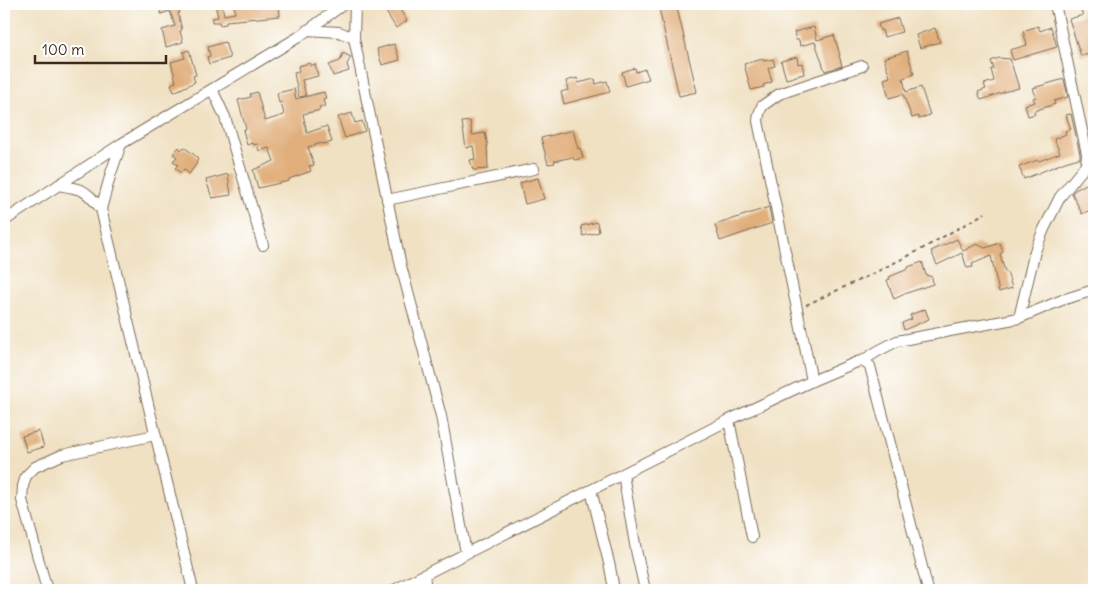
<svg xmlns="http://www.w3.org/2000/svg" width="1098" height="594" font-family="Delius,sans-serif">
	<rect width="100%" height="100%" fill="#fff"/>
	<filter id="ink" filterUnits="userSpaceOnUse"><feTurbulence type="fractalNoise" baseFrequency=".02" numOctaves="2"/><feDisplacementMap in="SourceGraphic" scale="10" xChannelSelector="R" yChannelSelector="G"/><feConvolveMatrix kernelMatrix="1 2 1 2 8 2 1 2 1" color-interpolation-filters="sRGB"/></filter>
	<filter id="wash" filterUnits="userSpaceOnUse"><feTurbulence type="fractalNoise" baseFrequency=".0096" numOctaves="4" result="noise"/><feDisplacementMap in="SourceGraphic" scale="20" xChannelSelector="R" yChannelSelector="G"/><feGaussianBlur stdDeviation="1.12" result="paint"/><feColorMatrix in="noise" values="0 0 0 0 0 0 0 0 0 0 0 0 0 0 0 0 0 1.4 0 .05"/><feComposite in="paint" operator="in"/></filter>
	<g filter="url(#wash)">
		<rect width="100%" height="100%" fill="#f0e1c3"/>
		<g id="blocks">
			<path fill="#e1af7c" d="M158 4H187V5L178 8 180 13H178L182 30 180 31 183 42 166 47 162 30 175 26 170 11 161 14Z
				M215 4H222L224 15 235 13 234 4H279L280 16 226 21V24L220 25 219 22H212V18L218 17Z
				M658 4H676L697 92 679 96Z
				M397 5 407 21 396 28 386 12Z
				M1091 8 1092 10 1094 9V47H1092L1093 53 1081 56 1069 19 1083 15 1081 11Z
				M898 18 902 32 884 37 882 30 880 31 878 24Z
				M1038 26 1040 31 1051 27 1057 47 1013 60 1010 50 1027 45 1023 31Z
				M814 27 817 40 834 35 840 55H839L842 66 825 71 815 42 800 46 799 40H796L794 32Z
				M935 28 940 42 920 48 916 35Z
				M225 42 230 58 209 64 207 57 210 56 208 47Z
				M394 44 400 60 382 65 377 49Z
				M189 50 196 75 193 76 195 82 174 92 171 84 176 82 171 62 185 58 183 52Z
				M907 51 914 74 903 78 906 92 921 87 930 115 919 119 918 116 912 118 903 94 889 98 884 79 890 77 884 58Z
				M343 53 351 57 347 64 349 71 333 76 329 65 340 61Z
				M797 57 798 64 802 63 804 74 786 79 781 61Z
				M999 58 1010 59 1019 88 1007 91 981 100 978 92 986 89 984 84 994 81 991 69H994L991 61Z
				M763 59 764 61 773 59 775 66 768 68 772 82 763 85 764 87 751 90 744 64Z
				M310 63V66L315 64 318 76 302 80 306 96 299 97 294 73 299 72 298 66Z
				M635 68 636 72 645 69 649 79 626 86 622 72Z
				M577 78 578 83 595 79 596 84 607 81 610 92 564 104 561 92 568 90 566 81Z
				M1064 79 1068 97 1054 101 1055 104 1034 111 1035 114 1028 116 1025 105 1035 102 1033 98 1036 97 1033 88Z
				M294 89 296 99 324 92 326 99 323 100 325 106 319 107 320 110 303 114 307 133 327 126 332 142 323 144 322 143 308 147 314 165 309 166 311 171 289 179V181L258 188 253 170 274 161 269 148 259 151 257 144 253 145 252 143 247 145 243 130 246 129 238 100 251 97 250 94 257 92 265 121 284 115 281 102 279 103 277 93Z
				M352 113 355 123 362 121 365 131 345 138 338 117Z
				M1071 114 1080 154V159L1079 158 1065 162 1024 179 1019 167 1038 160 1039 161 1060 153 1054 139 1066 134 1065 131 1071 129 1066 115Z
				M470 121 472 135 485 133 488 146H487L488 169 473 170 470 160 475 159 473 146 466 148 462 122Z
				M573 130 578 149 580 148 583 158 574 160 573 157 554 161 555 163 548 164 541 138Z
				M179 147 181 150 184 147 197 157V158L198 160 196 162 197 163 189 174 184 169 181 173 175 168 178 165 173 161 177 157 173 154Z
				M228 174 231 195 212 198 206 180Z
				M538 178 544 199 525 204 520 183Z
				M1088 183 1094 196V208L1082 214 1072 193 1075 190Z
				M769 207 772 223 720 241 715 225Z
				M597 222 599 232 583 236 581 226Z
				M957 239 963 251 977 244 985 248 1000 243 1003 252 1000 254 1005 272H1007L1012 288 999 292 991 256 972 264 973 267 967 268 962 253 937 265 931 251Z
				M922 262 926 275 932 277 933 284 907 293 894 299 887 280 890 279 889 277 908 269V267Z
				M925 309 929 319 904 330 902 323 912 319 910 315Z
				M39 431 44 447 27 452 22 436Z"/>
		</g>
	</g>
	<g filter="url(#ink)">
		<use href="#blocks" fill-opacity="0" stroke="#7a6a58" stroke-width="1"/>
		<g fill="none" stroke-linecap="round" stroke-linejoin="round">
			<g stroke="#7a6a58" stroke-width="12">
				<path id="minor" d="M355 4 354 38 401 266 441 416 466 553
					M307 30 339 32 354 38
					M212 89 225 117 263 245
					M58 185C83 189 85 189 101 209L193 590
					M387 200 534 169
					M101 209 111 173 121 144
					M4 221 121 144 297 38 344 4
					M1019 318 1062 300 1094 290
					M862 361 878 351 897 341 1019 318 1035 251 1044 229 1060 197 1086 165 1087 154 1055 4
					M812 381 758 121 759 114 762 106 779 94 862 66
					M729 420 752 537
					M623 474 636 550 645 590
					M591 490 610 567 614 590
					M424 575 426 590
					M47 590 22 500 23 486 26 476 35 467 62 455 155 435
					M394 590 729 420 812 381 857 362 862 361 870 366 871 370 928 590"/>
			</g>
			<path stroke="#7a6a58" stroke-width="2" stroke-dasharray="4 4" stroke-linecap="butt" d="M806 305 872 274 920 250 985 213"/>
			<use href="#minor" stroke="#fff" stroke-width="10"/>
		</g>
	</g>
	<rect width="1098" height="594" fill="none" stroke="#fff" stroke-width="20"/>
	<path d="M35 55v8h131v-8" fill="none" stroke="#3b2a1e" stroke-width="2.5"/>
	<text x="42" y="55" font-size="15" fill="#3b2a1e" stroke="#ffffff" stroke-width="4" paint-order="stroke">100 m</text>
</svg>
